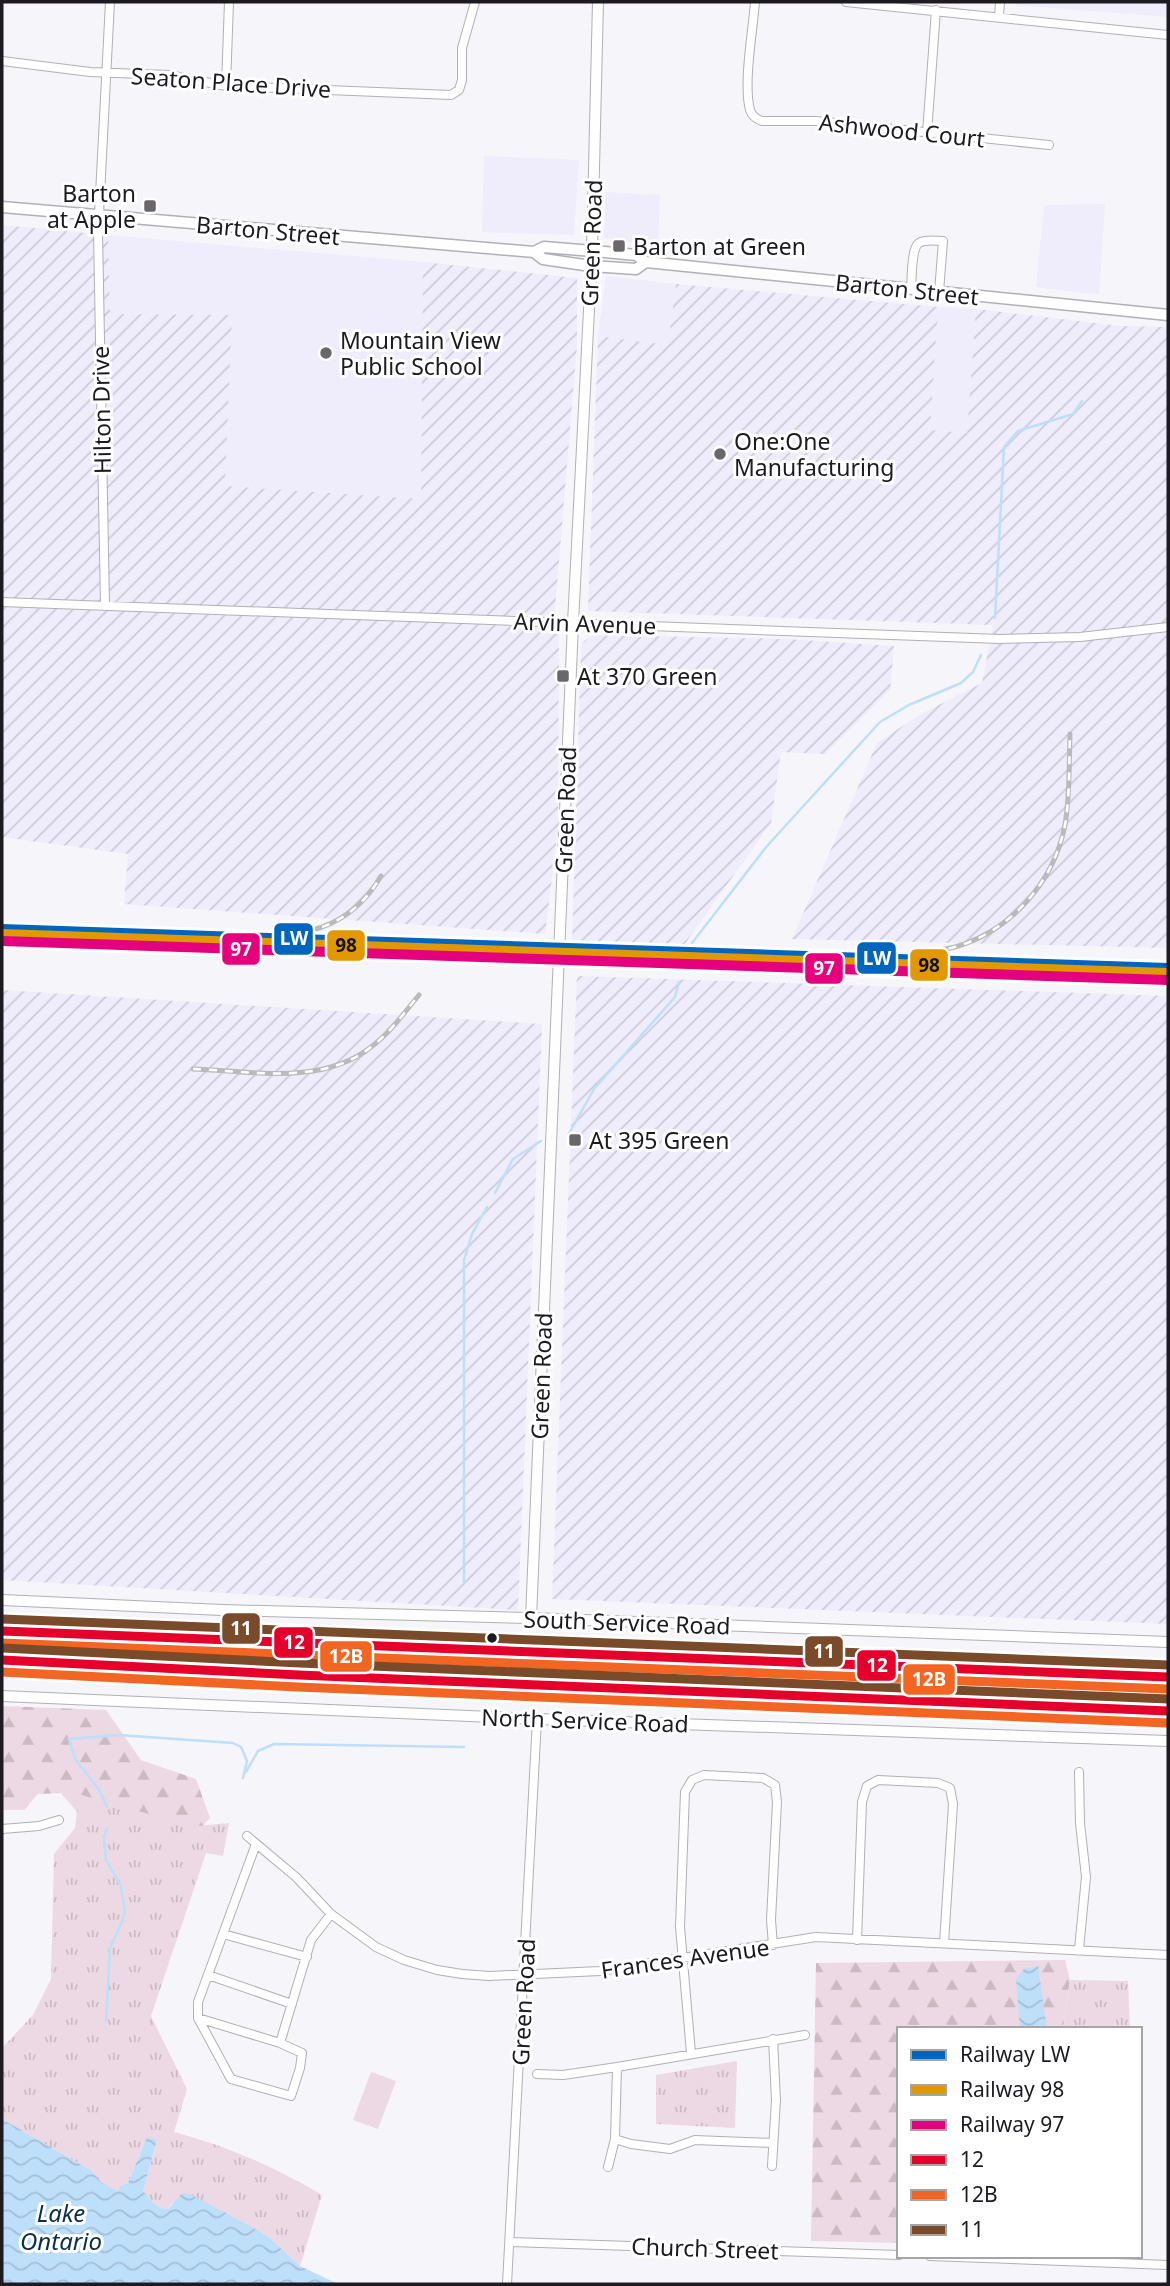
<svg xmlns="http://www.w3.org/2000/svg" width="1170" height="2286" font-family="'Noto Sans',sans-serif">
	<defs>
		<pattern id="industrial-furrows" width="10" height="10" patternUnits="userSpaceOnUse" patternTransform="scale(1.75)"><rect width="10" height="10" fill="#efecfc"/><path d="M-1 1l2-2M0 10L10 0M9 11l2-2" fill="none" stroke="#cccad8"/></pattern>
		<pattern id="forest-firs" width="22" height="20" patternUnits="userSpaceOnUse" patternTransform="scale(1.75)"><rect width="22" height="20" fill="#edd9e3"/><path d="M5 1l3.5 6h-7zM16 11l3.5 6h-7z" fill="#cbbac2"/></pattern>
		<pattern id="park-tufts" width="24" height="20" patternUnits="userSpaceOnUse" patternTransform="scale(1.75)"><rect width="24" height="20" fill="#edd9e3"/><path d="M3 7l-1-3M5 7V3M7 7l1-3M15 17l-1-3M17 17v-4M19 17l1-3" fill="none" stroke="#cbbac2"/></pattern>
		<pattern id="water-waves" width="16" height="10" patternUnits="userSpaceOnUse" patternTransform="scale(1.75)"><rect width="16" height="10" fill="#bedffa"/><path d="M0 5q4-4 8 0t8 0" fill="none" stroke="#a3bfd6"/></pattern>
	</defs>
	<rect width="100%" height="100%" fill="#f6f5fa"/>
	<path fill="#efecfc" d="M1015 2H1168V17L1015 5Z
		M484 156 579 160 574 235 482 232Z
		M606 192 660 195 658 246 604 238Z
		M1105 204 1099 295 1036 287 1044 205Z
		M108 235 423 262 422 499 225 486 232 315 110 314Z
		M606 276 676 284 668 345 598 336Z
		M938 307 976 309 967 433 930 430Z"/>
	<path fill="url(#industrial-furrows)" d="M2 225 108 235 110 314 232 315 225 486 421 499 423 262 577 278V345L555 609 559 635 558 828 545 934 124 904 128 854 2 837Z
		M676 284 938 307 930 430 967 433 976 309 1121 326 1168 327V948L792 939 877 743 919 715 982 683 993 625 588 611 598 336 668 345Z
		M593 635 786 639 894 646 890 690 825 754 781 752 771 823 684 945 572 942 581 648 584 641Z
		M577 976 1168 996V1624L552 1599Z
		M2 990 542 1024 518 1610 2 1580Z"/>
	<path fill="#edd9e3" d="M371 2072 396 2081 378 2129 353 2120Z"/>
	<path fill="url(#forest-firs)" d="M2 1706 106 1710 141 1760 196 1779 210 1818 196 1833 77 1812 61 1793 38 1794 24 1810H2Z
		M1065 1960 1070 1980 1063 2029H899V2243L811 2241 816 1963Z"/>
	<path fill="url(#park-tufts)" d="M79 1794 114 1805 197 1826 229 1823 223 1856 206 1853 151 2016 187 2089 174 2132C227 2146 275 2167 322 2195L300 2266 269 2237 253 2228 172 2203 168 2209C157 2209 148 2200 143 2191L157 2141 146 2139 128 2183 120 2186 118 2191C107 2189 99 2180 92 2171L2 2119V2048L33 2015 51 1979 54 1854 75 1828Z
		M1070 1980 1128 1981 1130 2029H1063Z
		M737 2061 735 2128 656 2124V2075Z"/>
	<path fill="url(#water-waves)" d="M1038 1966 1047 2029H1020L1016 1979 1024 1969Z
		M2 2119 92 2171 101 2182 118 2191 120 2186 128 2183 146 2139 148 2137 157 2140 143 2191C150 2199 155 2208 168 2209L182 2193 190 2194 254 2228 269 2237 300 2266 338 2284H2Z"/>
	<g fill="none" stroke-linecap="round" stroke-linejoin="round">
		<path stroke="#bedffa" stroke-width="2.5" d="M995 618 1004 447 1018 431 1073 414 1082 401
			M692 943 767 846 880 722 909 705 961 683 973 672 981 655
			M568 1135 594 1089 675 997 679 982
			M495 1193 513 1159 541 1141
			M464 1583V1260L472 1234 487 1207
			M246 1772 258 1751 274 1744 464 1747
			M107 1807 100 1791 75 1759 69 1739 119 1735 233 1743 241 1747 247 1761 243 1778
			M106 2021 110 1948 122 1922 125 1910 120 1884 106 1860 104 1838 107 1828"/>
		<g stroke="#b1b0b5" stroke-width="10">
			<path id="minor" d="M755 2C753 30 743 83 750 110 752 116 756 119 762 121H816L1049 145
				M846 2 1168 35
				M999 16 1000 2
				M2 61 90 72 169 75 226 86 451 95 459 90 462 80V48L475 2
				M226 86 229 2
				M927 133 936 10
				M911 289C912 279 911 248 919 243 925 239 937 241 943 241L939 292
				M2 602 1000 639 1080 637 1168 627
				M105 605 98 233 110 2
				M1079 1772 1080 1823 1086 1877 1079 1949
				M2 1829 39 1826 59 1820
				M247 1836 296 1877 331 1914 376 1947 404 1960 437 1970 462 1974 489 1976 600 1971 816 1937 1168 1955
				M256 1844 198 2002V2018L231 2079 291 2096 300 2068 302 2053 280 2043 311 1940 331 1914
				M223 1934 307 1957
				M857 1940 862 1802 867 1786 878 1780 938 1783 950 1788 953 1804 944 1943
				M208 1975 292 2004
				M198 2018 280 2043
				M691 2053 680 1927 685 1792 692 1780 704 1775 763 1778 775 1785 777 1802 771 1920 773 1945
				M537 2074 563 2075 617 2067 805 2035
				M615 2139 631 2144 670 2149 695 2140 773 2143
				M772 2166 776 2100 773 2039
				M608 2167 615 2139 617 2067
				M511 2242 899 2255
				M930 2256 1168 2265
				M507 2284 537 1719"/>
		</g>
		<g stroke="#b1b0b5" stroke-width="12">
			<path id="tertiary" d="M2 1600 222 1610 531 1618 1168 1642
				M531 1618 573 623 592 251 598 2
				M2 1696 537 1719 1168 1741"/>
		</g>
		<g stroke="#b1b0b5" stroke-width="13">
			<path id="secondary" d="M2 207 534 252 543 259 591 266 636 269 646 262
				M534 252 544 247 605 252 636 255 646 262 1168 315"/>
		</g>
		<g stroke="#b1b0b5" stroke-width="17">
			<path id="motorway" d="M2 1631 1168 1677
				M2 1660 299 1675 1168 1711"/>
		</g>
		<use href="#minor" stroke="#fefefe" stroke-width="8"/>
		<use href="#tertiary" stroke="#fefefe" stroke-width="10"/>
		<use href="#secondary" stroke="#fefefe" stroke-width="10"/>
		<use href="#motorway" stroke="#fefefe" stroke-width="14"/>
		<g stroke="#bababb" stroke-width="5">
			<path id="rail" d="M243 937C301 937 349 931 381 876
				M837 957C875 957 918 956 955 947 1011 931 1054 882 1065 825 1070 796 1069 764 1070 734
				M193 1069C251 1071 322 1086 371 1047 390 1033 404 1013 419 995"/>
		</g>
		<use href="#rail" stroke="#fff" stroke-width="2.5" stroke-dasharray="8" stroke-linecap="butt"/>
		<g stroke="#fff" stroke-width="14">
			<path id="bus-1" d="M2 1631 1168 1677
				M2 1660 299 1675 1168 1711"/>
		</g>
		<g stroke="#fff" stroke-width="14">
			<path id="bus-2" d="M2 1643 1168 1689
				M2 1672 298 1687 1167 1723"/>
		</g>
		<g stroke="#fff" stroke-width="14">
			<path id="bus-3" d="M2 1619 1168 1665
				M3 1648 300 1663 1168 1699"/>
		</g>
		<use href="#bus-1" stroke="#e4002b" stroke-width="9"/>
		<use href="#bus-2" stroke="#f26522" stroke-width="9"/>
		<use href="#bus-3" stroke="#7a4b2a" stroke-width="9"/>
		<g stroke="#fff" stroke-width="16">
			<path id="rail-1" d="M2 929 1168 968"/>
		</g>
		<g stroke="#fff" stroke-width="16">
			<path id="rail-2" d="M2 934 1168 973"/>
		</g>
		<g stroke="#fff" stroke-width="16">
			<path id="rail-3" d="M2 941 1168 980"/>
		</g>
		<use href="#rail-1" stroke="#0065bd" stroke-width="10"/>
		<use href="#rail-2" stroke="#e19803" stroke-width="10"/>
		<use href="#rail-3" stroke="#e5007d" stroke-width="10"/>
	</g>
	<g fill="#69676d" stroke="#fff" stroke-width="2.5">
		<rect x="143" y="199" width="14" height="14" rx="3.5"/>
		<rect x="612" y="239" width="14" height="14" rx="3.5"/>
		<circle cx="326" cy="353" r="7"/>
		<circle cx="720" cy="454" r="7"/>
		<rect x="556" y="669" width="14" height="14" rx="3.5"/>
		<rect x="568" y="1133" width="14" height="14" rx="3.5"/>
	</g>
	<circle fill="#1d1b21" stroke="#fff" stroke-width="2.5" cx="492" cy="1638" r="6"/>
	<g text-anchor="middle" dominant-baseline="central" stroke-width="6" stroke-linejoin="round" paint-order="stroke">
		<g font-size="23" fill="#1d1b21" stroke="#fff">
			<text transform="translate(231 82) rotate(4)">Seaton Place Drive</text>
			<text transform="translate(902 130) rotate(6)">Ashwood Court</text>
			<text transform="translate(268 230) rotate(5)">Barton Street</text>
			<text transform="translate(591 243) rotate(-88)">Green Road</text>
			<text transform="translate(907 289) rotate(6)">Barton Street</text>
			<text transform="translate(101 410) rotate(-91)">Hilton Drive</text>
			<text transform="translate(585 623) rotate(2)">Arvin Avenue</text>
			<text transform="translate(565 810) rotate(-88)">Green Road</text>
			<text transform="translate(541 1376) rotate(-88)">Green Road</text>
			<text transform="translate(627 1622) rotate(2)">South Service Road</text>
			<text transform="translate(585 1720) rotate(2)">North Service Road</text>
			<text transform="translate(685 1958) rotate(-8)">Frances Avenue</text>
			<text transform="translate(523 2002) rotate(-87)">Green Road</text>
			<text transform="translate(705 2248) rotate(2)">Church Street</text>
		</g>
		<g font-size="23" fill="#1d1b21" stroke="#fff" text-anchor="start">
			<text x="136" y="193" text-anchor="end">Barton<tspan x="136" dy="26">at Apple</tspan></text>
			<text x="633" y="246">Barton at Green</text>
			<text x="340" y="340">Mountain View<tspan x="340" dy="26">Public School</tspan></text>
			<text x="734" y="441">One:One<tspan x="734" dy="26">Manufacturing</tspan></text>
			<text x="577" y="676">At 370 Green</text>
			<text x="589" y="1140">At 395 Green</text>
		</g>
		<g font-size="24" font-style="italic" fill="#0b3149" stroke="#fff">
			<text x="61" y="2212">Lake<tspan x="61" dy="28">Ontario</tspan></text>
		</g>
	</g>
	<g stroke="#fff" stroke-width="2.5">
		<rect x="273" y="922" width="41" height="34" rx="7" fill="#0065bd"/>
		<rect x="326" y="929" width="40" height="33" rx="7" fill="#e19803"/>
		<rect x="221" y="932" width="40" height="34" rx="7" fill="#e5007d"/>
		<rect x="856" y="941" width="41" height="34" rx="7" fill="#0065bd"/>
		<rect x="909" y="948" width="40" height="34" rx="7" fill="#e19803"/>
		<rect x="804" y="952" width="40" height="33" rx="7" fill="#e5007d"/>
		<rect x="221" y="1612" width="40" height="33" rx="7" fill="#7a4b2a"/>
		<rect x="273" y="1626" width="41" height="33" rx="7" fill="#e4002b"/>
		<rect x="804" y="1635" width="40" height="33" rx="7" fill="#7a4b2a"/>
		<rect x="319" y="1640" width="54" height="33" rx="7" fill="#f26522"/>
		<rect x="856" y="1649" width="41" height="33" rx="7" fill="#e4002b"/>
		<rect x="902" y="1663" width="54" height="33" rx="7" fill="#f26522"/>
	</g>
	<g font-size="19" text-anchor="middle" font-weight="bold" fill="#fff">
		<text x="294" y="945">LW</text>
		<text x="241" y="956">97</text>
		<text x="877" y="965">LW</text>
		<text x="824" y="975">97</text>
		<text x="241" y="1635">11</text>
		<text x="294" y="1649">12</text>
		<text x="824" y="1658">11</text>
		<text x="346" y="1663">12B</text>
		<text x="877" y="1672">12</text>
		<text x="929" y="1686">12B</text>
	</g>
	<g font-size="19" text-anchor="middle" font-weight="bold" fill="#111">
		<text x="346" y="952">98</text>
		<text x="929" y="972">98</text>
	</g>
	<rect width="1170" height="2286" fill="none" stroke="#1d1b21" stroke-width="7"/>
	<rect x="897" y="2027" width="245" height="231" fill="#ffffff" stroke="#a5a4a6" stroke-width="2"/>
	<rect x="911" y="2050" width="35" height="10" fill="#0065bd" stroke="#a5a4a6" stroke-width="2"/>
	<text x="960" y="2062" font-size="21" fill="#1d1b21">Railway LW</text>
	<rect x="911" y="2085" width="35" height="10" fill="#e19803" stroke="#a5a4a6" stroke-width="2"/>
	<text x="960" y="2097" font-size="21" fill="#1d1b21">Railway 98</text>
	<rect x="911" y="2120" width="35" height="10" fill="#e5007d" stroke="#a5a4a6" stroke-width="2"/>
	<text x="960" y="2132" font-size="21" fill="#1d1b21">Railway 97</text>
	<rect x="911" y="2155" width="35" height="10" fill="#e4002b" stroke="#a5a4a6" stroke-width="2"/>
	<text x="960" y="2167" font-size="21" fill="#1d1b21">12</text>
	<rect x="911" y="2190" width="35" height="10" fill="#f26522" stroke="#a5a4a6" stroke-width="2"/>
	<text x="960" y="2202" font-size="21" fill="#1d1b21">12B</text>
	<rect x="911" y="2225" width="35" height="10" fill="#7a4b2a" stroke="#a5a4a6" stroke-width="2"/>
	<text x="960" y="2237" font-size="21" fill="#1d1b21">11</text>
</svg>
